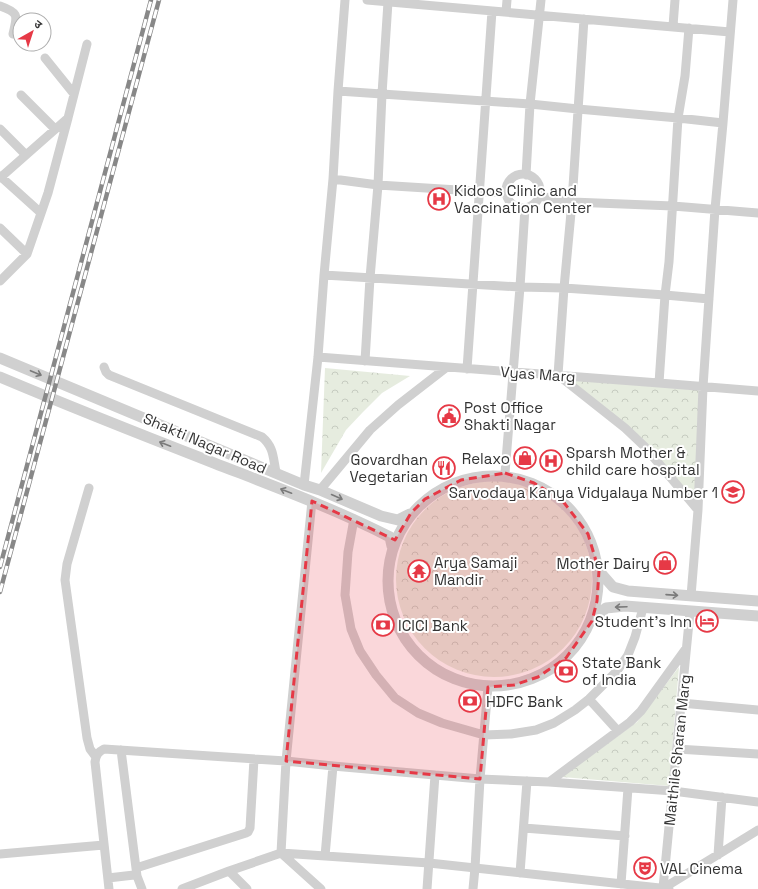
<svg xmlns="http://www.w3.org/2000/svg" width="758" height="889" font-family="'Space Grotesk','Noto Sans Devanagari',sans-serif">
	<defs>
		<pattern id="park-crowns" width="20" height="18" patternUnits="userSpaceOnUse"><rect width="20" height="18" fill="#e6ecdf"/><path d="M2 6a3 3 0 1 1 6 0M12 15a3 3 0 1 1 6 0" fill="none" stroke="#c6cbc0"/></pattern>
	</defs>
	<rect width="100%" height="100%" fill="#fff"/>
	<path fill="url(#park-crowns)" d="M325 368 410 376 382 393 363 412 346 430 321 473Z
		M571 380 699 390 695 501Z
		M396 579a98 98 0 1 1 196 0a98 98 0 1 1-196 0Z
		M679 667 669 786 562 777 637 722Z"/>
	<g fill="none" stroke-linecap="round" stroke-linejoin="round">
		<path stroke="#d0d0d0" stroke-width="9" d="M367 0 730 32
			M0 6C20 13 17 16 13 34
			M506 12 507 0
			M584 19 572 202 564 288 558 375 625 428 644 446 698 510
			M673 26 675 0
			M45 58 74 94
			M338 91 530 104 578 109 678 118 723 123
			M21 95 55 129
			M68 118 87 44
			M0 129 26 155
			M506 191a17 17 0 1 1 34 0a17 17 0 1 1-34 0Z
			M526 175 530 104 541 0
			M0 176 41 213
			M0 178 68 118 48 193 27 254 0 281
			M333 179 378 185 506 193
			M539 196 572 202 673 206 758 213
			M0 228 27 254
			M324 275 520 287 564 288 665 295 709 299
			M318 357 659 383 758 391
			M365 361 370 278 378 185 382 94 388 2
			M104 367 106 372 109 375 262 437C274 447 273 458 276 472
			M467 369 492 11
			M659 383 665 295 669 262 678 118 685 76 689 28
			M505 473 520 287 525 208
			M304 485 318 357 324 275 333 179 338 91 345 0
			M89 488 67 564 65 580 87 738 90 749 96 757
			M320 490 370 430 398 405 447 367
			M354 519 348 552 345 595 351 629 360 651 376 675 395 698 418 713 442 723 484 735 511 734 536 730 554 723 575 710 589 699 617 671 628 655 635 637 643 608
			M691 596 698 510 703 387 715 209 723 123 733 0
			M589 699 618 731
			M681 703 758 710
			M677 749 758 754
			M121 750 137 876
			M549 782 630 722 641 711 685 650
			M524 828 625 836
			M281 853 286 761 312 501
			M281 853 321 889
			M0 854 104 845
			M718 855 722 797
			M325 856 333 766
			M136 868 246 833 248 832 250 828 254 759
			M229 871 247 889
			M520 873 527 781
			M108 878 134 875 137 876 142 889
			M621 884 628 788
			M663 888 690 612
			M109 889 95 762C96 755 98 752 104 749L286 761 333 766 480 779 549 782 673 791 758 802
			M182 889 229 871 281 853 429 863 669 889
			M427 889 435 775
			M473 889 475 868 480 779 488 687
			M662 889 758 830"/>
		<path stroke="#d0d0d0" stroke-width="11" d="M0 358 304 485 320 490 381 516 398 520 410 514
			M0 377C71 407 142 435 214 463 273 486 333 508 390 537L392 546
			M388 581a105 105 0 1 1 210 0a105 105 0 1 1-210 0Z
			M599 571 613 587 628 591 758 601
			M592 620 606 608 625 606 758 616"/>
		<g stroke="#888" stroke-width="4.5">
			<path id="rail" d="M0 567 151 0
				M0 592 159 0"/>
		</g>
		<use href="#rail" stroke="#fff" stroke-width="3" stroke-dasharray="9" stroke-linecap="butt"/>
	</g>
	<defs><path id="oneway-shaft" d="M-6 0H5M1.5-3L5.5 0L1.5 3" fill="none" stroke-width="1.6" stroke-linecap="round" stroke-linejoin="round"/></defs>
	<g stroke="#7a7a7a">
		<use href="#oneway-shaft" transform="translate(36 373) rotate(23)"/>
		<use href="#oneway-shaft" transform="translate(165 444) rotate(-159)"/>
		<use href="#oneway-shaft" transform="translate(286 491) rotate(-159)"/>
		<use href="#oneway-shaft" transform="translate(337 497) rotate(24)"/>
		<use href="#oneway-shaft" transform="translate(672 595) rotate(4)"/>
		<use href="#oneway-shaft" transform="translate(621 607) rotate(178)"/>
	</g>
	<path fill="#e63946" fill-opacity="0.2" stroke="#e63946" stroke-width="3" stroke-dasharray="8 5" stroke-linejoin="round" d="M505 473 534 483 562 500 588 534 599 571 597 601 592 621 566 658 538 677 514 685 488 687 480 779 286 761 312 501 395 540 411 513 425 499 461 480Z"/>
	<defs>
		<g id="hospital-ring" transform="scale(1.15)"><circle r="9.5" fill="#fff" stroke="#e63946" stroke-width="1.5"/><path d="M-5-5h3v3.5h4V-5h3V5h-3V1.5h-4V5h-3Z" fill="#e63946"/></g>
		<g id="civic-ring" transform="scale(1.15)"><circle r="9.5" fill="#fff" stroke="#e63946" stroke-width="1.5"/><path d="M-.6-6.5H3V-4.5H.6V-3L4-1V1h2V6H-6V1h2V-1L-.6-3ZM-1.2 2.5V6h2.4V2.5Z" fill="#e63946"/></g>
		<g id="shop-ring" transform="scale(1.15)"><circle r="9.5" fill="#fff" stroke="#e63946" stroke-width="1.5"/><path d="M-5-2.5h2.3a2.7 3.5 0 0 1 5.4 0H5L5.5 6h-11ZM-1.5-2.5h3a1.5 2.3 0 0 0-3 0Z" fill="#e63946"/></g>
		<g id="restaurant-ring" transform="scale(1.15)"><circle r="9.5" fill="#fff" stroke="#e63946" stroke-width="1.5"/><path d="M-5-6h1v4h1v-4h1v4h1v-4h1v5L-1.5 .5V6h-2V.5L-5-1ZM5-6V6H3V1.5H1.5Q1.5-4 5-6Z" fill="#e63946"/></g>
		<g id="school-ring" transform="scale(1.15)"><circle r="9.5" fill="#fff" stroke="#e63946" stroke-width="1.5"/><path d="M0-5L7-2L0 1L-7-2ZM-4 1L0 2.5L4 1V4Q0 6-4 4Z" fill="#e63946"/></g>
		<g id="temple-ring" transform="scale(1.15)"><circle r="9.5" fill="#fff" stroke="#e63946" stroke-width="1.5"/><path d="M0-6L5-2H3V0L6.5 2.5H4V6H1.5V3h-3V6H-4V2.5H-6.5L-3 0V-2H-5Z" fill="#e63946"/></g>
		<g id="hotel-ring" transform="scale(1.15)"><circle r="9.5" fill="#fff" stroke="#e63946" stroke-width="1.5"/><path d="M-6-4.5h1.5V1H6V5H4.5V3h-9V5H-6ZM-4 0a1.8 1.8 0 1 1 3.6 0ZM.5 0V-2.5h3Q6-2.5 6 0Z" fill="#e63946"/></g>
		<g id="bank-ring" transform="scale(1.15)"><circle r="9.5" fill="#fff" stroke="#e63946" stroke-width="1.5"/><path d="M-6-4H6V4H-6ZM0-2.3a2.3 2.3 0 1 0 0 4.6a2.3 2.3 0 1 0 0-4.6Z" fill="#e63946"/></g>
		<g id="theatre-ring" transform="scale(1.15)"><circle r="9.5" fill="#fff" stroke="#e63946" stroke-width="1.5"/><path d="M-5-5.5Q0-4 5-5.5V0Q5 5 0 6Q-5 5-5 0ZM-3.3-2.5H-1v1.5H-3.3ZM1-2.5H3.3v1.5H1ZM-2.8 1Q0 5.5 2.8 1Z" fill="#e63946"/></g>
	</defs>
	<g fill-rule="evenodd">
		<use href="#hospital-ring" x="439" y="199"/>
		<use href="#civic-ring" x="449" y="416"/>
		<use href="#shop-ring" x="525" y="458"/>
		<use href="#hospital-ring" x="551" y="461"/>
		<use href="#restaurant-ring" x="444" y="468"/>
		<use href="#school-ring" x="733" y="492"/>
		<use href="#shop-ring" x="665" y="563"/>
		<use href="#temple-ring" x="419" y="571"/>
		<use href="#hotel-ring" x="707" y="621"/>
		<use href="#bank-ring" x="383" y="625"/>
		<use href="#bank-ring" x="566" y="671"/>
		<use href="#bank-ring" x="470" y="701"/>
		<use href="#theatre-ring" x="645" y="868"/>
	</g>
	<g text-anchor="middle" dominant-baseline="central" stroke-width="4" stroke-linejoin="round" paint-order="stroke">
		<g font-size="15" fill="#333" stroke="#fff" text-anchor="start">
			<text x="454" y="190">Kidoos Clinic and<tspan x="454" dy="17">Vaccination Center</tspan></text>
			<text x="464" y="407">Post Office<tspan x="464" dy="17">Shakti Nagar</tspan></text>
			<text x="566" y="452">Sparsh Mother &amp;<tspan x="566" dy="17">child care hospital</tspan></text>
			<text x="510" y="458" text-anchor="end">Relaxo</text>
			<text x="428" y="459" text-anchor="end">Govardhan<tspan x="428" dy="17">Vegetarian</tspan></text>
			<text x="718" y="492" text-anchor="end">Sarvodaya Kanya Vidyalaya Number 1</text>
			<text x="434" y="562">Arya Samaji<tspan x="434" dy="17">Mandir</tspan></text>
			<text x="650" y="563" text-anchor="end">Mother Dairy</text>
			<text x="692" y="621" text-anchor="end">Student's Inn</text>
			<text x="398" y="625">ICICI Bank</text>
			<text x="582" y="662">State Bank<tspan x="582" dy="17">of India</tspan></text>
			<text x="486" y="701">HDFC Bank</text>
			<text x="660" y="868">VAL Cinema</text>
		</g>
		<g font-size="15" fill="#333" stroke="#fff">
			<text transform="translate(538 374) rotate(4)">Vyas Marg</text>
			<text transform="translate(205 443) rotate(23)">Shakti Nagar Road</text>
			<text transform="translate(677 750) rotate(-84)">Maithile Sharan Marg</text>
		</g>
	</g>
	<g transform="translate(32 32) rotate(39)"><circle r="19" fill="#ffffff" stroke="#adadad"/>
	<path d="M0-3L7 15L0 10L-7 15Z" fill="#e63946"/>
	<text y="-6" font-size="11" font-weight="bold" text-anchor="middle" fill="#333333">उ</text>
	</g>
</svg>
